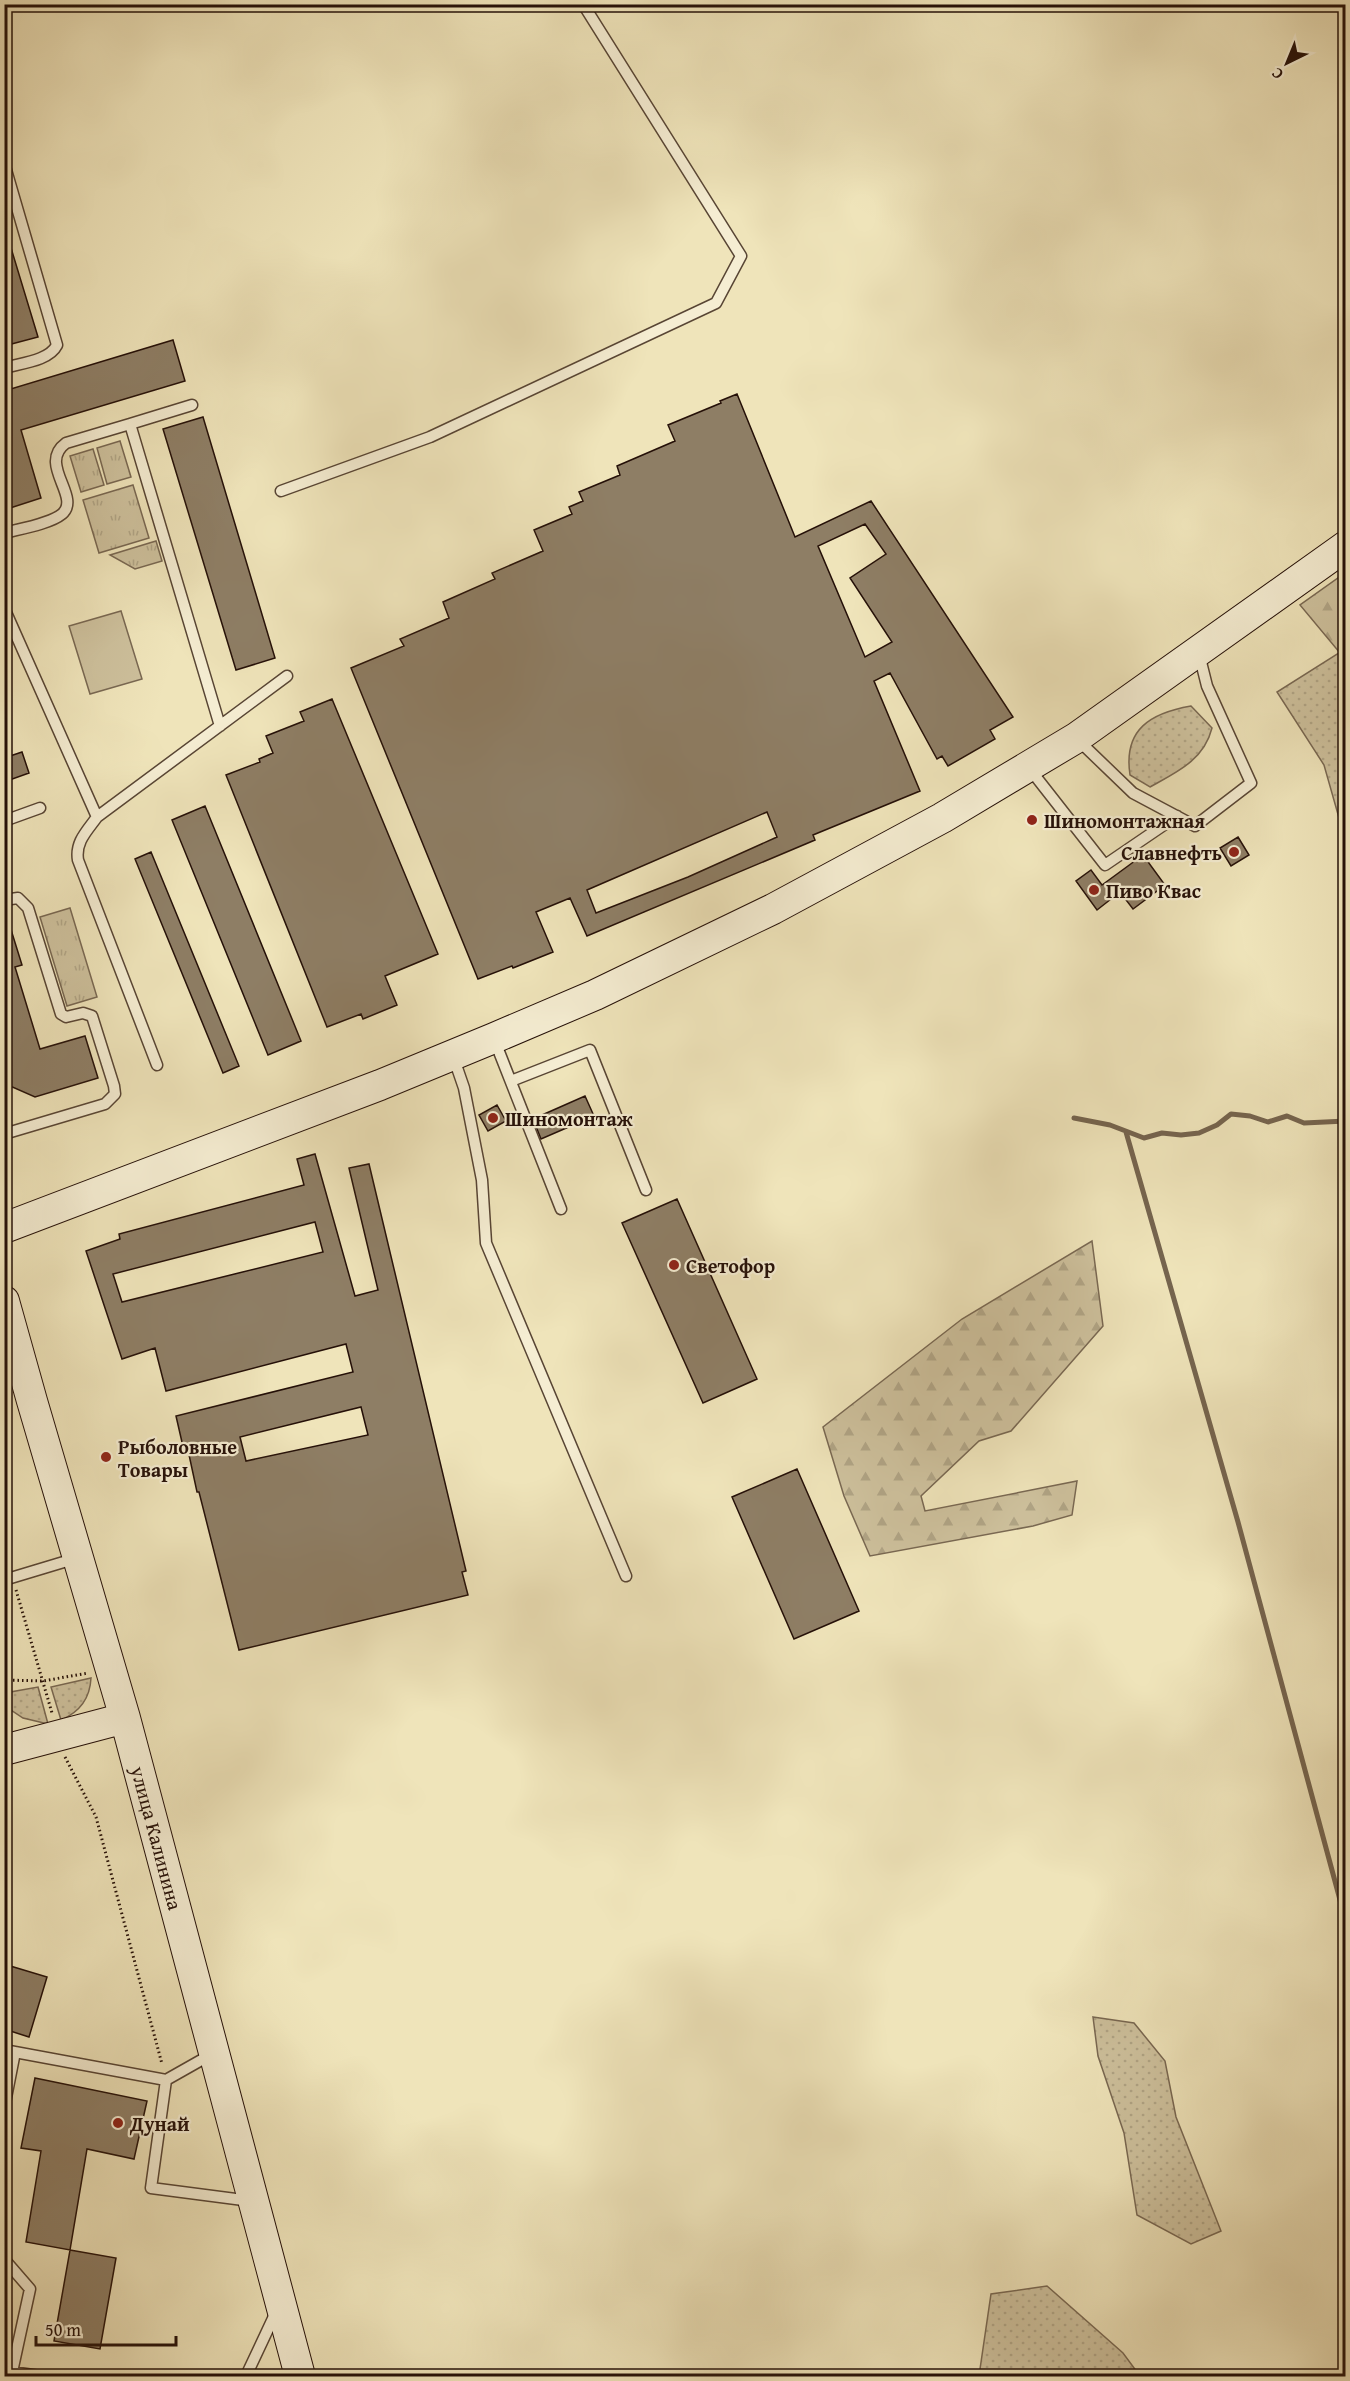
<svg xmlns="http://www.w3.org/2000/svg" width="1350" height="2381" font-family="'Gentium Book Plus',serif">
	<defs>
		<pattern id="grass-dots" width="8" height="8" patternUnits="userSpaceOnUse" patternTransform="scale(1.5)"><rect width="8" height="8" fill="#cdc09c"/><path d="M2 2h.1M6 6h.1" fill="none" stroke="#b0a485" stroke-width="1.8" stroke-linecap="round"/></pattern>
		<pattern id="forest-firs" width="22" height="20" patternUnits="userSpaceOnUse" patternTransform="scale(1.5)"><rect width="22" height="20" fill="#cdc09c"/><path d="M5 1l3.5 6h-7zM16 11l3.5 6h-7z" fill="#b0a485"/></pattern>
		<pattern id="park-tufts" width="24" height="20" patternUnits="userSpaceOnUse" patternTransform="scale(1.5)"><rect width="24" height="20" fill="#cdc09c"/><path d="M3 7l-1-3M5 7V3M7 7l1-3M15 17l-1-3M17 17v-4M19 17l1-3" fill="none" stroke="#b0a485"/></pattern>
	</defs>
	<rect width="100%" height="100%" fill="#efe4ba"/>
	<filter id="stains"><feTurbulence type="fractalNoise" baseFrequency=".00333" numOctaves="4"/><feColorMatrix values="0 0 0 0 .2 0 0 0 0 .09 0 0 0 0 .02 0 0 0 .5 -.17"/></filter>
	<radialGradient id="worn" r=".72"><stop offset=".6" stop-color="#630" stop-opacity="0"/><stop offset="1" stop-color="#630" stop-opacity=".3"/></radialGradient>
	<path fill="url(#grass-dots)" stroke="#796852" stroke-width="1.5" d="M1345 649V839L1324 765 1277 692Z
		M1191 706 1212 728C1204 760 1177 772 1150 787L1130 775C1123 729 1151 713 1191 706Z
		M91 1678C90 1699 80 1712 61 1720L51 1687Z
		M38 1687 48 1724 23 1718 5 1706V1693Z
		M1093 2017 1134 2023 1165 2061 1176 2117 1221 2231 1191 2244 1137 2215 1124 2133 1098 2056Z
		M1047 2286 1123 2353 1140 2376H979L991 2294Z"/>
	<path fill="url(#forest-firs)" stroke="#796852" stroke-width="1.5" d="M1345 573V649L1340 653 1300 605Z
		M1092 1241 1103 1326 1011 1431 979 1441 921 1496 925 1511 1077 1481 1072 1515 1033 1526 870 1556 844 1496 823 1427 962 1319Z"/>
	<path fill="url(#park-tufts)" stroke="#796852" stroke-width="1.5" d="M120 441 131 477 107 484 97 448Z
		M93 449 104 485 81 492 70 456Z
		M133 485 149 538 99 553 83 500Z
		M156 541 162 561 135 569 110 555Z
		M70 908 97 997 67 1006 40 917Z"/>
	<path fill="#cdc09c" stroke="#796852" stroke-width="1.5" d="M121 611 142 679 90 694 69 626Z"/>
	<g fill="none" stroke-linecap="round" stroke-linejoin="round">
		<path stroke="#75644e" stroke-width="5" d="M1074 1118 1110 1125 1144 1138 1162 1133 1181 1135 1199 1133 1217 1125 1231 1114 1250 1116 1268 1122 1287 1116 1304 1123 1346 1121
			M1126 1132 1238 1522 1346 1922"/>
	</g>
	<path fill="#8e7e65" stroke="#251008" stroke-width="1.5" fill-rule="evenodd" d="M8 238 38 337 4 346V239Z
		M173 340 185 381 21 430 41 498 4 510V391Z
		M737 394 795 537 871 501 1013 717 990 730 995 739 948 766 942 756 937 759 890 673 874 681 920 791 813 835 815 840 587 936 570 898 536 912 553 952 513 968 512 966 478 979 351 668 404 646 400 639 449 618 443 602 495 579 492 573 543 551 534 530 572 514 569 507 583 501 579 492 620 475 617 466 675 441 668 425 721 403 720 401ZM865 524 886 554 850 578 892 642 865 657 818 546ZM767 812 777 837 688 877 596 913 587 890Z
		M203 417 275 658 236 670 163 429Z
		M332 699 438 954 385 976 397 1005 363 1019 361 1014 327 1027 226 775 260 762 259 759 273 753 266 736 304 721 300 712Z
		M22 752 29 773 4 782V758Z
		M205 806 301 1041 268 1055 172 820Z
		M1238 837 1249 855 1231 866 1220 848Z
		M151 852 239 1066 223 1073 135 859Z
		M1143 855 1165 885 1133 909 1120 892 1097 910 1076 881 1091 870 1102 885Z
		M4 920H8L22 965 15 967 40 1049 85 1036 98 1078 35 1097 10 1086 4 1067Z
		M585 1096 594 1116 541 1139 533 1119Z
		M497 1105 506 1121 488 1131 479 1115Z
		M315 1154 355 1296 378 1290 349 1168 369 1164 466 1571 462 1572 468 1595 239 1650 199 1492H197L188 1450 184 1451 176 1416 353 1372 346 1344 166 1391 155 1348 122 1359 86 1251 120 1239 119 1234 304 1185 297 1159ZM315 1222 323 1252 122 1302 113 1274ZM361 1407 368 1435 246 1461 240 1437Z
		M677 1199 757 1379 703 1403 622 1223Z
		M797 1469 859 1611 794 1639 732 1497Z
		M7 1965 47 1977 29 2037 4 2029V1975Z
		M35 2078 147 2101 134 2159 87 2149 70 2250 26 2242 41 2151 21 2148Z
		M70 2250 116 2258 100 2349 54 2341Z"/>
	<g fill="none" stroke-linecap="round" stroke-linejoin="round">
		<g stroke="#584534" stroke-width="13">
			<path id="lane" d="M4 163 57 345C49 361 21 363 4 368
				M130 424 192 405
				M281 491 430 437 716 303 741 256 583 4
				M4 533C19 529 50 524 62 514 82 497 37 464 66 443L130 424 220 726
				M4 608 97 817C87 831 75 842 78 860L157 1065
				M1078 740 1133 793 1195 826 1251 783 1207 686 1199 654
				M1029 768 1105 865 1177 816
				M97 817 287 676
				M4 821 40 808
				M4 900 18 898 28 908 61 1014 66 1017 83 1013 92 1016 114 1086 115 1094 105 1104 4 1134
				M494 1039 561 1209
				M453 1056 464 1088 482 1180 486 1243 626 1576
				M511 1081 590 1050 646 1190
				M4 1580 77 1558
				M4 2050 166 2080 212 2054
				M166 2080 151 2188 251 2201
				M4 2108 15 2052
				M4 2259 30 2289 12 2372 40 2376
				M246 2376 277 2310"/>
		</g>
		<g stroke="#251008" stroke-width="32">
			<path id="secondary" d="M4 1228 380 1085 494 1038 595 995 773 909 942 818 1076 738 1346 546
				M4 1301 32 1401 125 1718 300 2376
				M4 1750 125 1718"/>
		</g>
		<path stroke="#251008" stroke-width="3" stroke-dasharray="1.5 3" stroke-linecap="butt" d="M4 1551 8 1563
			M16 1590 52 1713
			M4 1680 43 1681 88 1673
			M65 1757 96 1817 162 2064"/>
		<use href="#lane" stroke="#f5edd2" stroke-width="10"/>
		<use href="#secondary" stroke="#f5edd2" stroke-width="30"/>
	</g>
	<g fill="#8f2418" stroke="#f5edd2" stroke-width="2">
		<circle cx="1032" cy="820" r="6"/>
		<circle cx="1234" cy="852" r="6"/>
		<circle cx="1094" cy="890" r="6"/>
		<circle cx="493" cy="1118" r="6"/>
		<circle cx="674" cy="1265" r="6"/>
		<circle cx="106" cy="1457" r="6"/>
		<circle cx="118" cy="2123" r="6"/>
	</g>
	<g text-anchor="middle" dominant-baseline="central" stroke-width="4.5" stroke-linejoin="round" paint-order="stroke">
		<g font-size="20" font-weight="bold" fill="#251008" stroke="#f5edd2" text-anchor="start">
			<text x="1044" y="820">Шиномонтажная</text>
			<text x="1222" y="852" text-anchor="end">Славнефть</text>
			<text x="1106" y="890">Пиво Квас</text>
			<text x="505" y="1118">Шиномонтаж</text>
			<text x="686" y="1265">Светофор</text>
			<text x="118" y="1446">Рыболовные<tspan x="118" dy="23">Товары</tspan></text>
			<text x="130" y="2123">Дунай</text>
		</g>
		<g font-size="20" fill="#251008" stroke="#f5edd2">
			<text transform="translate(157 1838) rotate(75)">улица Калинина</text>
		</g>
	</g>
	<rect width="1350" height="2381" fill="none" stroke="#efe4ba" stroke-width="24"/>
	<rect x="6" y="6" width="1338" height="2369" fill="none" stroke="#251008" stroke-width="3"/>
	<rect x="12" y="12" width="1326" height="2357" fill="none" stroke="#251008" stroke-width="1.5"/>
	<g transform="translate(1287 63) rotate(223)" stroke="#f5edd2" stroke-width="4.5" paint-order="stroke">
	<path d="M0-4.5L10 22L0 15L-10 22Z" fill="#251008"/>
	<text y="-9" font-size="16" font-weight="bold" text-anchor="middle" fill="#251008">С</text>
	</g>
	<path d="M36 2336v9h140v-9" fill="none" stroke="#251008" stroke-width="3"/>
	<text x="45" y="2336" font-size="18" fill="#251008" stroke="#f5edd2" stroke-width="4.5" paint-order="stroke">50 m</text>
	<rect width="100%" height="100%" filter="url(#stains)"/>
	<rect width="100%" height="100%" fill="url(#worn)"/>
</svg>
